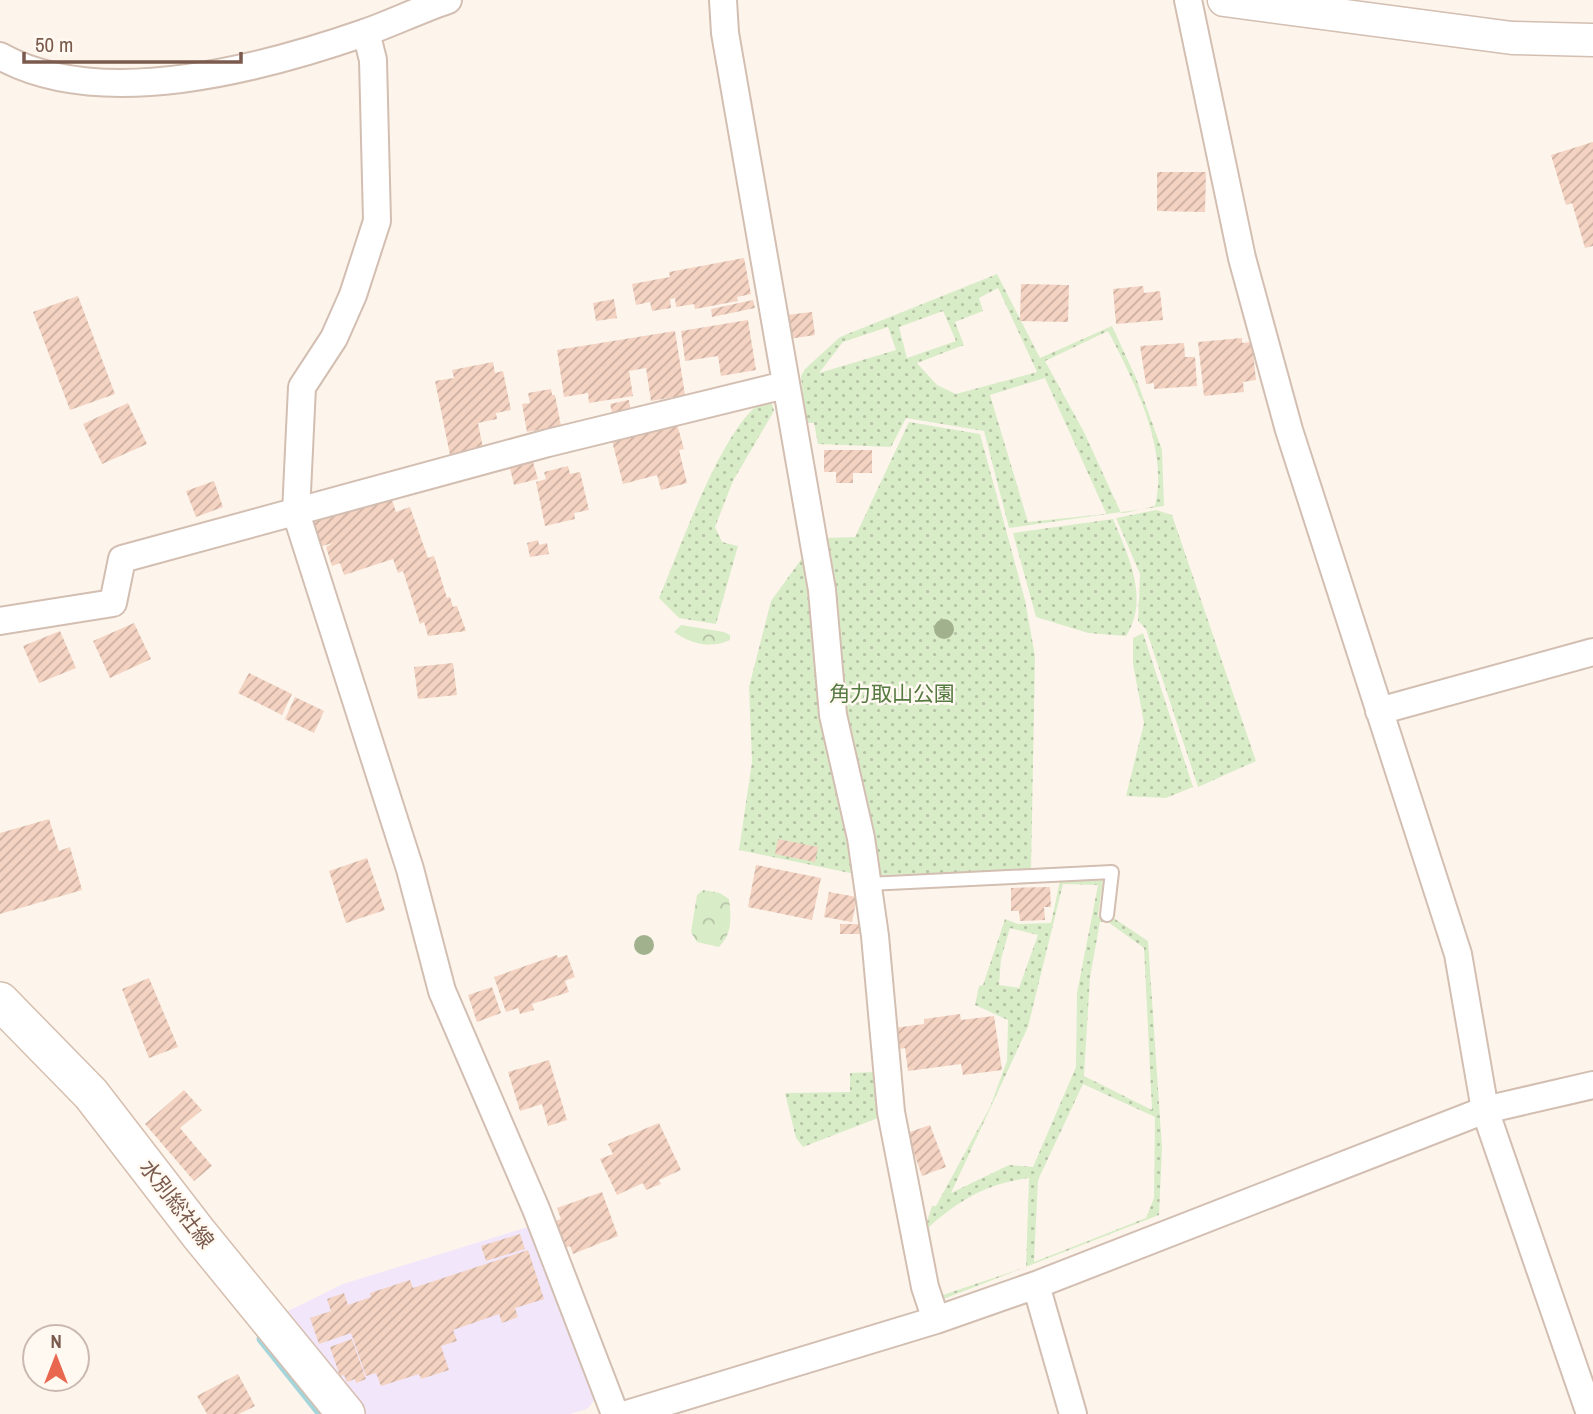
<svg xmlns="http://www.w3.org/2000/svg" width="1593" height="1414" font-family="'Archivo Narrow','Noto Sans JP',sans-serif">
	<defs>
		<pattern id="grass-dots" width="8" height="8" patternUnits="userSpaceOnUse" patternTransform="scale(1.75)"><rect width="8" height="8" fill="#d9ecc8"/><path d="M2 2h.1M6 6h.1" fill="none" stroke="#b5c2a5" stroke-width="1.8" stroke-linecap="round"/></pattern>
		<pattern id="forest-crowns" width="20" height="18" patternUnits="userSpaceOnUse" patternTransform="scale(1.75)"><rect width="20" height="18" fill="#d9ecc8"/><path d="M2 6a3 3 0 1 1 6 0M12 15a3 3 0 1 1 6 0" fill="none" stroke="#b5c2a5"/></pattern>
		<pattern id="building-hatch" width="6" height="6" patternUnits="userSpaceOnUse" patternTransform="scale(1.75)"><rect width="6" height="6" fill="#f4d3c2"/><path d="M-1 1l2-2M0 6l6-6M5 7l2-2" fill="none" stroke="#cbaea0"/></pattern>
	</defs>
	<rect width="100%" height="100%" fill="#fdf5eb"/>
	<path fill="#f2e7fa" d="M534 1225 598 1396 587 1409 570 1414H366L282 1314 343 1284Z"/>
	<path fill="url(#grass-dots)" fill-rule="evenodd" d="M997 274 1040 358 1112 326 1136 378 1162 450 1164 506 1009 528 984 431 906 418 891 447 818 444 814 423H805L801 376 805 369 840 337ZM998 288 1037 372 956 394 937 385 917 363 964 345 955 322 983 311 979 298ZM943 311 956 341 907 358 899 327ZM888 327 896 350 819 373 843 342ZM1108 331C1134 381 1169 449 1155 506L1125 513H1121L1084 432 1045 361ZM1045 378 1106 513 1105 514 1028 522 990 395Z
		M764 400 772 404 774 411 733 481 715 527 722 542 738 546 716 624 679 618 659 598C680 550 721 427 764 400Z
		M909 422 980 434 1025 600 1035 656 1031 870 883 875 850 873 739 850 752 762 749 687 771 601 805 554 826 538 855 537Z
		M1156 510 1172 515 1256 761 1198 787 1146 629 1138 621 1140 574 1116 518Z
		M1113 519C1128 555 1150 599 1126 636L1088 633 1036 617 1013 533Z
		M1143 633 1193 787 1166 798 1126 796 1144 723 1133 664V638Z
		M1103 880 1098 916 1115 919 1148 941 1162 1148 1159 1215 941 1300 924 1231 932 1206H936L990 1107 1007 1061 1008 1020 975 1005 979 986 983 985 1005 919 1018 924 1051 923 1060 881ZM1063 884 1098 885 1077 993 1076 1067 1033 1167 1009 1165 951 1193 1028 1027ZM1100 922H1108L1144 948 1152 1110 1084 1076 1090 977ZM1010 928 1038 935 1019 988 999 985 1001 959ZM1083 1084 1155 1117 1154 1198 1146 1218 1034 1262 1038 1180ZM1029 1178 1026 1267 940 1296 929 1227C961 1199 986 1184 1029 1178Z
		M876 1072 878 1118 803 1147 796 1138 785 1093 850 1092V1073Z"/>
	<path fill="url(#forest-crowns)" d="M681 625 724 632 730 635V640C711 649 691 644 674 632Z
		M703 890 720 893 729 899C731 917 733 933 719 947L697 942 691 932 697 895Z"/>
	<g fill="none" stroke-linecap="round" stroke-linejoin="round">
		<path stroke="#a4d5db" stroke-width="9" d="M261 1339 321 1414"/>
	</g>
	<path fill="url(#building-hatch)" d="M1593 142V246L1585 248 1572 203 1566 205 1551 155Z
		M1157 172H1206L1205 212 1157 211Z
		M744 258 751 294 737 297 738 301 695 309 694 304 676 307 675 298 670 299 671 308 652 311 650 302 636 305 632 284 670 277 669 272Z
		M1021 284 1069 285 1068 322 1020 321Z
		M1143 286 1144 293 1160 291 1163 320 1116 324 1113 289Z
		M78 296 115 394 70 410 33 312Z
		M614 299 617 318 596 321 593 303Z
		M753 300 755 308 712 317 711 309Z
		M812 312 815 335 789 339 786 315Z
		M748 320 756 370 721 376 718 356 685 361 681 331Z
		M675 331 685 395 651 401 646 368 629 371 633 396 589 403 588 393 564 397 557 350Z
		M1242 338V343L1252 342 1256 380 1243 382 1244 392 1204 396 1198 342Z
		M1184 343 1185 357H1195L1197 386 1154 389V383L1146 384 1140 346Z
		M493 362 495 373 503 371 511 410 496 413 497 419 478 423 483 448 450 455 435 381 454 378 452 370Z
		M551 389 552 395H555L561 426 527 432 522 404 530 403 528 393Z
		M629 400 631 412 613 416 610 404Z
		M128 403 147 444 102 464 83 424Z
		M677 424 684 449 679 450 687 483 661 490 657 475 623 484 612 441Z
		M824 450H872V473H853V483H836V472H824Z
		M533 462 538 479 514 485 510 468Z
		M568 466 570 474 580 472 589 510 574 513 575 519 545 526 536 482 546 479 544 472Z
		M214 481 223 507 196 517 186 491Z
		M391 497 396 512 410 507 428 558 434 556 447 598 450 597 453 607 457 606 466 631 428 636 424 622 420 624 403 571 398 573 393 559 344 575 340 563 332 566 326 547 333 543 322 546 312 517Z
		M538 540 539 545 547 543 549 554 530 557 527 543Z
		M134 623 151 659 110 678 93 641Z
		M60 631 76 668 39 683 23 646Z
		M453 663 457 695 418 699 414 667Z
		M249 673 292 694 282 715 238 693Z
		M295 697 324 711 314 733 285 719Z
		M49 819 59 851 70 847 82 890 0 914V833Z
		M778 839 818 847 815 862 775 854Z
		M367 858 385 910 346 923 329 871Z
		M756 865 821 878 812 920 748 907Z
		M1050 887 1051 907H1044L1045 920 1020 921 1019 911H1011V888Z
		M829 892 857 897 852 922 824 917Z
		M840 924H861V934H840Z
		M557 955 558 958 567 955 575 977 565 981 569 992 532 1004 534 1010 520 1014 518 1008 506 1012 494 977Z
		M149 978 178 1047 149 1058 122 989Z
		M492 987 501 1013 477 1022 468 995Z
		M960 1014 961 1020 994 1016 1002 1070 963 1075 961 1064 908 1071 905 1048 898 1049 895 1028 924 1024V1019Z
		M549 1060 567 1120 548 1126 542 1104 520 1111 508 1072Z
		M184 1090 202 1110 180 1128 212 1166 194 1181 145 1124Z
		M659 1123 681 1170 659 1180 661 1184 646 1190 643 1183 617 1195 600 1159 613 1154 608 1144Z
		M930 1125 946 1167 922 1176 907 1133Z
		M602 1192 618 1236 573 1254 570 1246 560 1250 550 1223 561 1219 557 1208Z
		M520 1234 525 1249 486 1261 481 1246Z
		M528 1250 544 1299 515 1308 518 1317 502 1323 499 1314 453 1330 457 1341 441 1346 449 1370 421 1379 419 1374 381 1386 376 1373 366 1376 351 1333 319 1344 310 1318 331 1311 327 1299 344 1293 348 1305 371 1297 370 1293 410 1280 413 1288Z
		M352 1339 366 1379 356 1383 355 1379 347 1382 344 1375 340 1376 330 1347Z
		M238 1374 255 1406 239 1414H207L197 1396Z"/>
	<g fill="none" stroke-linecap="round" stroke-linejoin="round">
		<g stroke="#d3beb2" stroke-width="16">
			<path id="service" d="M868 884 1112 872 1107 915"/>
		</g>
		<g stroke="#d3beb2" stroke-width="30">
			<path id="minor" d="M723 0 725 33 822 590 833 715 861 838 875 936 891 1112 925 1287 936 1320
				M1188 0 1242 258 1289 430 1458 954 1485 1110 1590 1414
				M366 32 373 60 377 221 353 295 334 338 302 387 296 513 410 869 442 991 536 1209 615 1414
				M0 56C101 112 260 69 364 33 392 23 419 10 448 0
				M0 621 113 603 122 559 548 443 785 385
				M1379 711 1593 652
				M1036 1285 1073 1414
				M627 1414 936 1320 1036 1285 1485 1110 1593 1085"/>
		</g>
		<g stroke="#d3beb2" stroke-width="35">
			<path id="tertiary" d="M1224 0 1512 38 1593 40"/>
		</g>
		<g stroke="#d6beaf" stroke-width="40">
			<path id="secondary" d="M0 1001 91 1094 199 1234 346 1414"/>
		</g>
		<use href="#service" stroke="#fff" stroke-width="12"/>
		<use href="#minor" stroke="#fff" stroke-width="26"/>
		<use href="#tertiary" stroke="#fff" stroke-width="32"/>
		<use href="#secondary" stroke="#fff" stroke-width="37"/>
	</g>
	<g fill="#a1b18e">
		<circle cx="944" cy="629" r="10"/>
		<circle cx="644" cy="945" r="10"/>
	</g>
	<g text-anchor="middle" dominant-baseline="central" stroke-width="5" stroke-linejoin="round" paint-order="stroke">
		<g font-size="21" fill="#557a41" stroke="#fff9f2">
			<text x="892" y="693">角力取山公園</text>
		</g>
		<g font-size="21" fill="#7a5a4c" stroke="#fff9f2">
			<text transform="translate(177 1204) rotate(52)">水別総社線</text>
		</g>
	</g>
	<g transform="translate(56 1358)"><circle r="33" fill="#fff9f2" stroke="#cab9b0" stroke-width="2"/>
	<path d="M0-5L12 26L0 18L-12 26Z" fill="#e9674e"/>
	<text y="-10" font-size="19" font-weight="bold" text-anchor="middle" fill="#7a5a4c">N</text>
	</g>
	<path d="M24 52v10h217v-10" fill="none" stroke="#7a5a4c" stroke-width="3.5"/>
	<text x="35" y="52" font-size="21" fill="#7a5a4c" stroke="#fff9f2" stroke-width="5" paint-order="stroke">50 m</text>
</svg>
